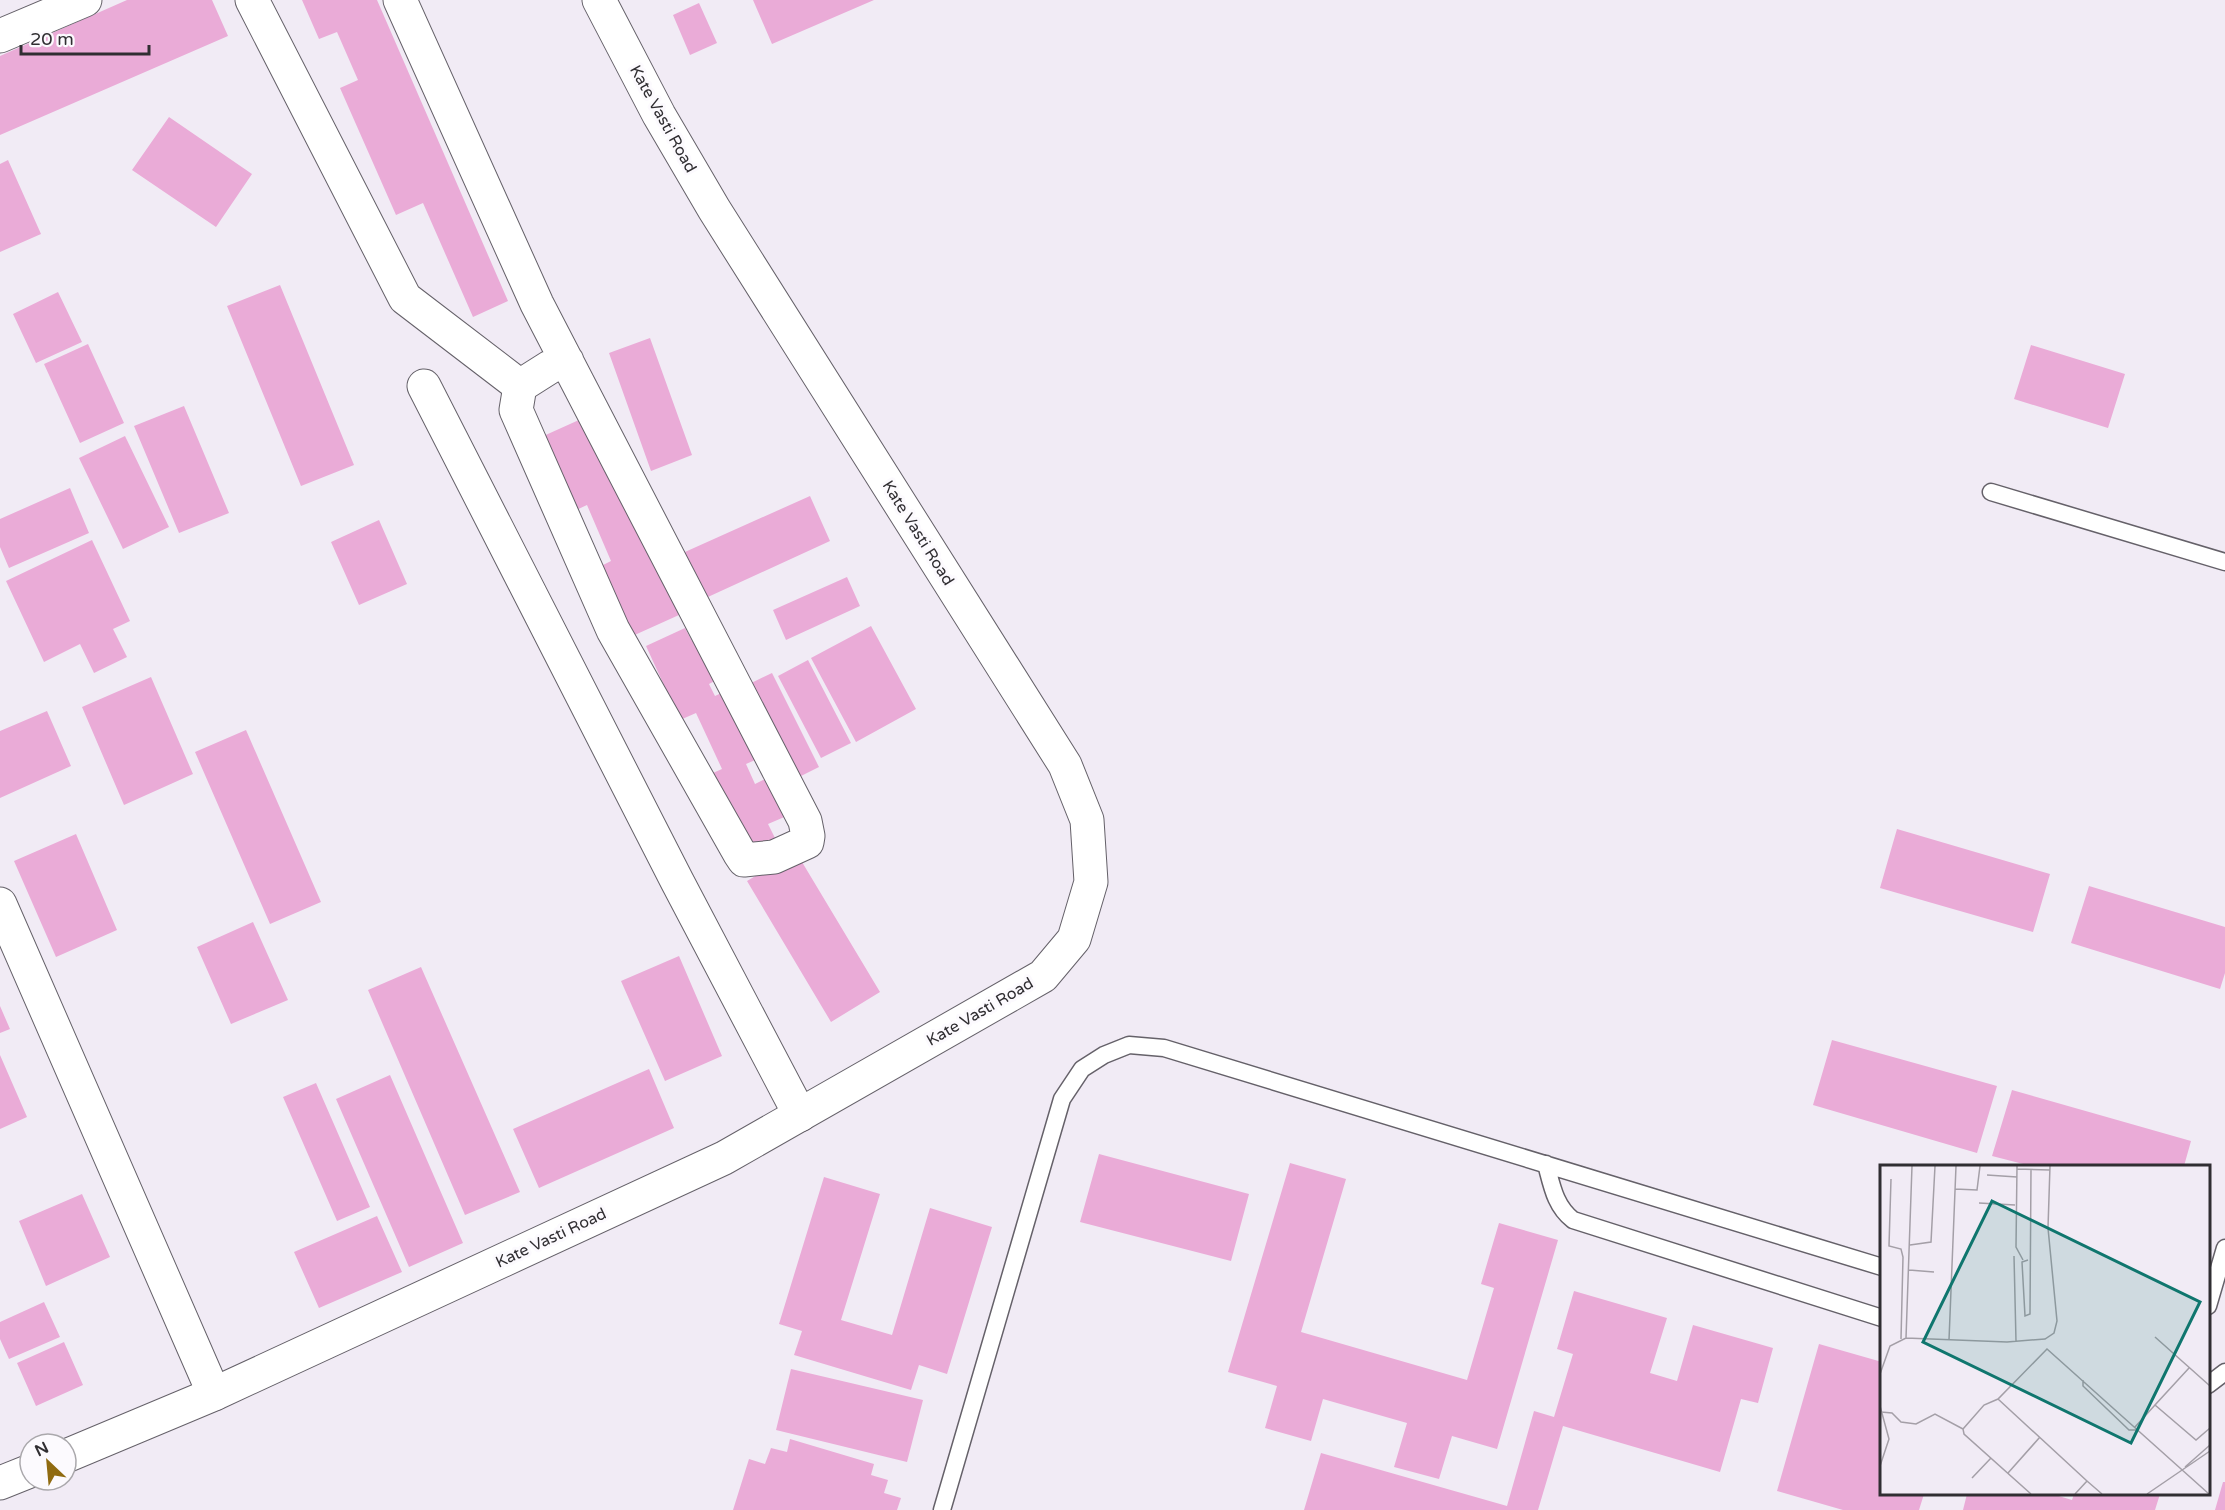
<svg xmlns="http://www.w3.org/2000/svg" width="2225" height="1510" font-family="'Varela Round',sans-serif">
	<rect width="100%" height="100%" fill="#f1ebf5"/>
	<path fill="#eaabd7" d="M127 0H212L228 36 0 135V56Z
		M302 0H377L508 301 473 317 423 203 396 215 340 88 358 80 337 32 319 39Z
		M753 0H874L772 44Z
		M699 3 717 43 690 55 673 15Z
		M169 117 252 174 216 227 132 170Z
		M8 160 41 234 0 252V164Z
		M280 285 354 465 301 486 227 306Z
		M58 292 82 342 36 363 13 314Z
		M650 338 692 455 651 471 609 353Z
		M88 344 124 423 80 443 44 364Z
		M2031 345 2125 374 2108 428 2014 399Z
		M184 406 229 513 179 533 134 426Z
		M590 415 679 615 628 638 597 568 611 561 587 505 572 512 539 438Z
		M125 436 169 527 123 549 79 458Z
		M70 488 89 533 9 568 0 547V519Z
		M810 496 830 541 697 602 676 556Z
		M379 520 407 584 359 605 331 542Z
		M92 540 130 621 113 629 127 657 94 673 80 644 44 662 6 581Z
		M847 577 860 606 786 640 773 610Z
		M871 626 916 709 856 742 811 658Z
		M685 628 692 641 706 635 724 676 709 684 715 696 730 689 762 757 746 764 755 784 771 776 789 815 768 824 777 842 743 857 706 776 722 769 696 713 680 720 646 646Z
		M808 660 851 743 821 758 778 676Z
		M772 673 819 767 787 783 741 688Z
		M151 677 193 774 124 805 82 707Z
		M47 711 71 766 0 798V731Z
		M246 730 321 902 270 924 195 752Z
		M1897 829 2050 874 2033 932 1880 888Z
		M76 834 117 930 56 957 14 861Z
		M796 852 880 992 831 1022 747 881Z
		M2089 886 2225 927V973L2220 989 2071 943Z
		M253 922 288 1000 231 1024 197 947Z
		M679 956 722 1056 665 1081 621 981Z
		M421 967 520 1192 465 1215 368 990Z
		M0 1006 10 1029 0 1033Z
		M1832 1040 1997 1086 1977 1153 1813 1105Z
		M0 1055 27 1117 0 1129Z
		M649 1069 674 1128 539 1188 513 1129Z
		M390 1075 463 1243 409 1267 336 1099Z
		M316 1083 370 1207 337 1221 283 1097Z
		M2012 1090 2191 1141 2184 1166H2031L1992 1156Z
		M1099 1154 1249 1194 1231 1261 1080 1222Z
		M1290 1163 1346 1179 1301 1332 1467 1380 1494 1288 1481 1284 1499 1223 1558 1240 1497 1449 1452 1436 1439 1479 1394 1467 1407 1423 1323 1399 1311 1441 1265 1428 1277 1386 1228 1372Z
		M824 1177 880 1194 841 1320 892 1335 930 1208 992 1227 947 1374 919 1365 911 1390 794 1355 802 1331 779 1324Z
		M82 1194 110 1257 46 1286 19 1221Z
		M377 1216 402 1272 319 1308 294 1252Z
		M1574 1291 1667 1318 1650 1373 1677 1381 1693 1325 1773 1348 1758 1403 1741 1399 1720 1472 1563 1426 1538 1510H1304L1321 1453 1507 1506 1534 1411 1554 1417 1573 1354 1557 1349Z
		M44 1302 60 1337 9 1359 0 1339V1322Z
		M64 1342 83 1385 36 1406 17 1363Z
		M1819 1344 1882 1362V1494H1924L1919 1510H1843L1777 1491Z
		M791 1369 923 1400 907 1462 776 1430Z
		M790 1439 874 1464 871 1475 888 1480 884 1493 901 1498 897 1510H733L749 1459 765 1464 771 1448 787 1452Z
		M2223 1482H2225V1510H2215Z
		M1967 1494H2052L2072 1500 2074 1494H2160L2155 1510H1963Z"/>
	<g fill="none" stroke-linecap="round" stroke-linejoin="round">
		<g stroke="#656169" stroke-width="19">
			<path id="service" d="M1991 492 2225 562
				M1546 1164C1552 1186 1555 1206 1573 1220L1882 1318
				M2208 1306 2225 1248
				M2208 1385 2225 1372
				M942 1510 1062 1099 1082 1069 1104 1055 1129 1045 1164 1048 1882 1267"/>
		</g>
		<g stroke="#656169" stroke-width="35">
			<path id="minor" d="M252 0 405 298 520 386
				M400 0 537 304 805 821 808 836 807 842 774 857 744 860 740 854 613 630 516 410 520 386 550 367 567 361
				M0 36 85 0
				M424 386 677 881 800 1115
				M0 904 214 1394"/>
		</g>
		<g stroke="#656169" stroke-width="35">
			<path id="tertiary" d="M66 1456 214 1394 724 1158 1043 976 1074 939 1091 882 1087 820 1065 765 714 209 659 115 599 0
				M0 1483 30 1471"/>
		</g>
		<use href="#service" stroke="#fff" stroke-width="16"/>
		<use href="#minor" stroke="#fff" stroke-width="33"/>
		<use href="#tertiary" stroke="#fff" stroke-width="33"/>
	</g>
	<g text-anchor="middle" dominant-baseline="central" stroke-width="6" stroke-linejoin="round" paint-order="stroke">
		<g font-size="16" fill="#302e32" stroke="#fcfafe">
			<text transform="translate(663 119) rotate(61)">Kate Vasti Road</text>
			<text transform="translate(918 533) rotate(58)">Kate Vasti Road</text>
			<text transform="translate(980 1012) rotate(-30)">Kate Vasti Road</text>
			<text transform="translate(551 1238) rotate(-25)">Kate Vasti Road</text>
		</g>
	</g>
	<g transform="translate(1880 1165)">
		<rect width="330" height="330" fill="#f1ebf5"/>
		<path fill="none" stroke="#a49fa7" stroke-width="1.5" d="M137 1 136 82 143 95M137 4 170 5M107 10 137 12M11 14 9 81 21 84 23 92 21 174M75 24 97 25 100 1M99 38 135 40M30 80 51 77 55 1M134 91 136 176M148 95 142 97 145 151 150 149 151 4M29 105 54 107M275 172 330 221M26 173 32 1M69 175 76 1M309 203 275 240 316 275 330 263M0 209 10 181 26 173 127 177 165 174 174 168 177 156 168 63 170 1M203 215V221L249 265H257M118 234 207 316 195 329M0 241 9 274 0 301M1 247 12 248 21 257 36 259 55 249 83 264M255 262 275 240M305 302 330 280M128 308 160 272M92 313 111 293M207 316 222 329M151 329 84 269 83 264 104 240 118 234 167 184 329 329M267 329 330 286"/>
		<path fill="#0f766e" fill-opacity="0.15" stroke="#0f766e" stroke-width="3" d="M112 36 320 137 251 278 43 177Z"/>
		<rect width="330" height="330" fill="none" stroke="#302e32" stroke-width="3"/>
	</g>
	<g transform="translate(48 1462) rotate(334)"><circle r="28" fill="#fcfafe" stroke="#aaa8ac" stroke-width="1.5"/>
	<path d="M0-4.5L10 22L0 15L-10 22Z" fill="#906b11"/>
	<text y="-9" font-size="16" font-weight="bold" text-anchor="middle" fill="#302e32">N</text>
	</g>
	<path d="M21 45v9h128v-9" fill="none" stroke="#302e32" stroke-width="3"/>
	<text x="30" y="45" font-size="18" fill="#302e32" stroke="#fcfafe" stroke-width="4.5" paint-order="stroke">20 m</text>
</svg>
